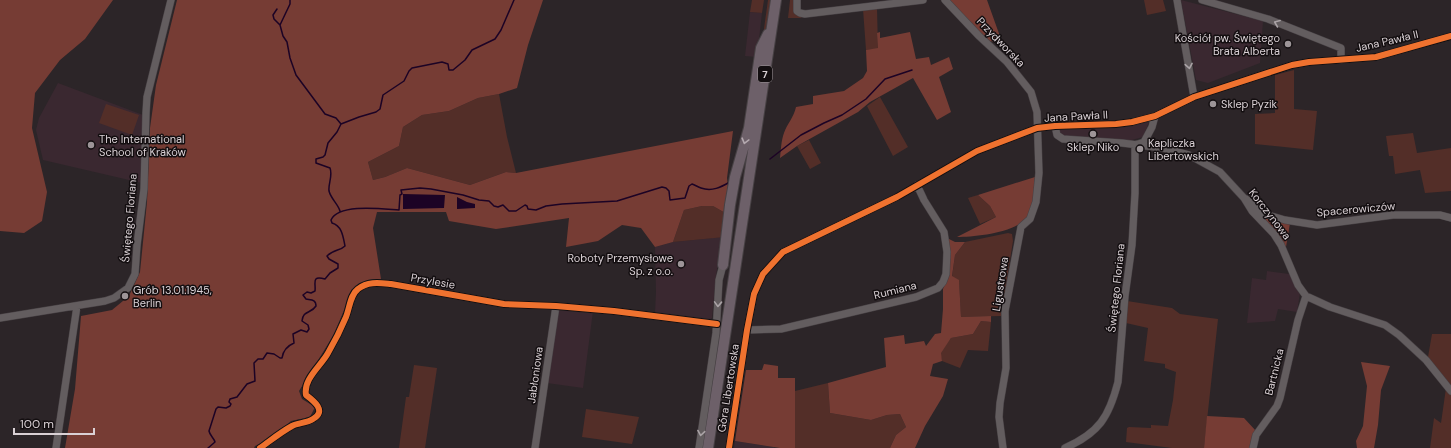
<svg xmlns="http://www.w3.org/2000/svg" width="1451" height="448" font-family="'DM Sans',sans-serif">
	<rect width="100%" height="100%" fill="#2c2528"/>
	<path fill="#3a2830" d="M1181 0 1263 21 1260 63 1208 83 1196 80Z
		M750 12 762 13 757 57 745 56Z
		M58 83 143 115 142 183 43 160 36 130 39 118Z
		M1149 122 1143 137 1128 141 1065 137 1059 134 1057 127 1120 126Z
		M722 237 716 276 712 318 709 320 655 313 656 292 655 247 673 242Z
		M1267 271 1289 274 1291 272 1300 293 1297 312 1278 309 1275 321 1247 323 1252 278 1266 280Z
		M558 309 593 311 583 388 547 383Z
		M735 441 774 447V448H734Z"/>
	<path fill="#532e28" d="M752 0H764L762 13 750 12Z
		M768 0H771L763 58 760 57Z
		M790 0H795V13L802 18H788Z
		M1144 0H1163L1166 11 1147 15Z
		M877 8 878 49 866 50 863 9Z
		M1294 70V109L1317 111 1313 150 1255 144V114L1275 113V75Z
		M499 94 507 137 516 173 506 172 470 185 407 168 385 177 373 180 368 162 399 146 403 127 422 115 449 111 478 98Z
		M880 97 908 147 893 156 867 106Z
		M106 104 139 115 132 135 99 123Z
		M1413 133 1417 153 1451 148V191L1425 193 1420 170 1395 174 1393 156H1389L1386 136Z
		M809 140 821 163 810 169 797 146Z
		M978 195 990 206 996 217 980 224 968 198Z
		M702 206H713L727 214 725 237 673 242 684 210Z
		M1008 233 1012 234 1013 241 1001 316 961 317 959 281 952 277 955 255 965 242Z
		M1127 301 1172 308 1180 314 1218 319 1204 448H1172L1126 442 1127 428 1129 427 1151 428V425L1168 426 1173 400 1176 372 1165 368V364L1144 361 1148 328 1126 323Z
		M981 321 991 322 988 351 968 350 960 368 942 361 940 353 951 338 973 334Z
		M1432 334H1451V386L1428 357Z
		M414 365 437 368 425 448H399L406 397H409Z
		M828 383 830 413 871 420 887 415 900 414 906 427 896 435 890 448H795V391Z
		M1446 388 1451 395V448H1430L1434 418 1441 423Z
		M586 409 639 417 632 444 582 437Z"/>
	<path fill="#763c34" d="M0 0H113L85 39 60 60 35 93 32 128 47 192 42 221 24 233 0 231Z
		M177 0H543L528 45 517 88 499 94 478 98 449 111 422 115 403 127 399 146 368 162 373 180 385 177 407 168 470 185 506 172 516 173 733 131 727 178 729 197 727 214 713 206H702L684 210 673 242 655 247 641 228 622 225 598 241 566 247 569 218 496 229 449 221 446 212H377L373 228 381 279 362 284 345 308 333 336 299 391 302 399 315 407 310 417 291 421 271 439 255 446 254 448H65L75 389 81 316 112 310 129 296 140 272 147 202 150 128 156 85Z
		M949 0H987L1002 42 987 41Z
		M880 32V38L910 32 916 59 929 57 931 65 949 57 953 69 939 77 951 112 937 120 913 78 870 102 858 112 797 146 780 158C781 150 781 141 784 133 787 124 794 117 796 107L813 104V96L844 91 863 78 867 71 866 50 878 48 877 33Z
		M1035 177C1034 189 1035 206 1027 217 1016 233 975 237 957 237L996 217 990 206 978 195Z
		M1251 205 1290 223 1286 247Z
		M947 238 955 242H965L955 255 952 276 959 280 961 317 991 316V322L981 321 973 334 951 338 941 353 942 361 933 364 930 376 948 379 943 396 925 426 915 448H890L896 435 906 427 900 414 887 415 871 420 830 413 828 383 886 367 884 338 904 335 905 344 924 341 926 346 935 334 941 333 943 309V289L949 273Z
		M1361 362 1390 366 1381 390 1378 425 1374 448H1357L1356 441 1363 426 1367 386Z
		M764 364 778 366V378H795V448H780L735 441 746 370H762Z
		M1207 416 1244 418 1256 431 1251 448H1204Z"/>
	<path fill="#1c0325" d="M403 194 445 195 444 208 403 209Z
		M457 197 467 202 475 204V208L457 209Z"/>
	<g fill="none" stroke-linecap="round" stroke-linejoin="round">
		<path stroke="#1c0325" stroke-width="1.5" d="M277 9 273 15 274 19 280 25 283 36 287 42 290 58 296 75 325 114 336 118 341 124
			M280 25 290 4V0
			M770 159 801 135 824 123 842 115 866 99 885 79 912 70
			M340 211C338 204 331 199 329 191 328 184 333 176 330 168L316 163V159L323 157 325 155 328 143 337 132 341 124 359 117 376 112 380 109 383 95 404 81 409 71 412 68 442 62 448 64 449 70H453L465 60 472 50 495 39 501 30 514 0
			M208 448 215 442C214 438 210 436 209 431L216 409 218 407 226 408 230 406 231 404 229 402 230 399 237 397 247 384 255 381 254 363 258 359H263L267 353 274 354 280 358H282C283 351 287 346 294 343L293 334 301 330 307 332 309 329 308 325 302 321C303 310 311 314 316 306 316 299 311 300 306 299L303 295 307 292 311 293 315 291C316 283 311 275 325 279L330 273 338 268V264L329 259 327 256C334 249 340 251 345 246 343 236 342 226 332 223L331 220C339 203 383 209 399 210L400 195 402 194 401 190 420 188 431 189 463 195 479 200 489 201 494 206 498 207 503 205 509 211H516L525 205 527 206 528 209 536 210 546 206 562 204 617 201 662 187 666 188 669 191 670 200 685 198 689 186 692 184C695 185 698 187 701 188 712 192 721 187 730 182"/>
		<g stroke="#474144" stroke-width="8">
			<path id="minor" d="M797 0V11L800 13 805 14 923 0
				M945 0 979 36 1007 62 1031 92 1037 112 1039 173 1036 202 1030 219 1021 227 1005 311 1006 368 1000 403 999 417 1003 448
				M1177 0 1194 97
				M1202 0 1268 19 1341 48V60
				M1055 126 1057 135 1063 139 1122 143 1163 148 1189 155 1220 172 1244 198 1252 211 1274 234 1281 245 1298 285 1306 296 1330 307 1385 325 1399 335 1426 360 1451 391
				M1246 199 1263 213 1268 215 1285 220 1317 225 1393 215H1440L1451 218
				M0 318 105 301 114 298 128 288 135 274 137 245 144 189 146 113 147 97 171 0
				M747 330 781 329 916 297 938 288 943 282 946 274 947 252 944 232 924 200 917 185
				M56 448 77 306
				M260 448C270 441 281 432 292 426 298 423 307 423 313 419 327 411 314 401 306 395 303 379 321 366 328 353 335 341 341 329 346 317 350 307 350 295 358 289 368 281 380 283 391 284L504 304 556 306 614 311 717 324
				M535 448 556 306
				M699 448 716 333 719 280 723 265
				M729 448 747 330 754 294 763 274 783 252 897 197 977 151 1037 128 1055 126 1116 124 1132 122 1155 116 1194 97 1292 65 1309 62 1376 57 1451 36
				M1065 448C1099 433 1109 417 1118 382L1125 296 1132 245 1135 193V145L1144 142 1152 127 1155 116
				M1253 448 1256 435 1277 406 1280 398 1298 320 1306 296"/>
		</g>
		<g stroke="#474144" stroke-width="12">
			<path id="highway" d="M723 265 730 205 735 177 749 128 761 48 768 34
				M708 448 776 0"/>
		</g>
		<use href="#minor" stroke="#635d5f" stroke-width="7"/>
		<use href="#highway" stroke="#6d6069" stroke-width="10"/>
		<g stroke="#130e10" stroke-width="8">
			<path id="cycleway" d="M260 448C270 441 281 432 292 426 298 423 307 423 313 419 327 411 314 401 306 395 303 379 321 366 328 353 335 341 341 329 346 317 350 307 350 295 358 289 368 281 380 283 391 284L504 304 556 306 614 311 717 324
				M729 448 747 330 754 294 763 274 783 252 897 197 977 151 1037 128 1055 126 1116 124 1132 122 1155 116 1194 97 1292 65 1309 62 1376 57 1451 36"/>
		</g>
		<use href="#cycleway" stroke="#ef722f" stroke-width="6"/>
	</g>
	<defs><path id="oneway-chevron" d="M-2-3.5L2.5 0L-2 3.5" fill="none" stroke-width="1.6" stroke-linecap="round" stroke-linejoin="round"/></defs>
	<g stroke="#aaa3a6">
		<use href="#oneway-chevron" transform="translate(1277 23) rotate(-158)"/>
		<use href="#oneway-chevron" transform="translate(1189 66) rotate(80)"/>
		<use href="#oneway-chevron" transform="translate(718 304) rotate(92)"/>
		<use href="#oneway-chevron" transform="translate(701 433) rotate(99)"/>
	</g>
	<use stroke="#b4a9af" href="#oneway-chevron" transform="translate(745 141) rotate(105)"/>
	<g fill="#9d9598" stroke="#130e10" stroke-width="1.5">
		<circle cx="1288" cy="44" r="4"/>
		<circle cx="1213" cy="104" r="4"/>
		<circle cx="1093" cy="134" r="4"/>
		<circle cx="91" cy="145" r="4"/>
		<circle cx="1140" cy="149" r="4"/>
		<circle cx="681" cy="264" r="4"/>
		<circle cx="125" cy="296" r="4"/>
	</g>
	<g text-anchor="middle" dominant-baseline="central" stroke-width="3" stroke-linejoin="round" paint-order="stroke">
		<rect fill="#130e10" stroke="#9e969a" stroke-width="1" x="758" y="66" width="14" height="16" rx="3"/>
		<g font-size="10" font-weight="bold" fill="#dad1d5">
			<text x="765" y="74">7</text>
		</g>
		<g font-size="11" fill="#dad1d5" stroke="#130e10" text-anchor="start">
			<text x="1280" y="38" text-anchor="end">Kościół pw. Świętego<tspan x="1280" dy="13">Brata Alberta</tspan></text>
			<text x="1221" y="104">Sklep Pyzik</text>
			<text x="99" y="139">The International<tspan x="99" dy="13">School of Kraków</tspan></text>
			<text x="1148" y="143">Kapliczka<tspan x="1148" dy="13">Libertowskich</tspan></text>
			<text x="1093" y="147" text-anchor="middle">Sklep Niko</text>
			<text x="673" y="258" text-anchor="end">Roboty Przemysłowe<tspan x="673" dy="13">Sp. z o.o.</tspan></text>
			<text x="133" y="290">Grób 13.01.1945,<tspan x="133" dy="13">Berlin</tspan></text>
		</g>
		<g font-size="11" fill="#dad1d5" stroke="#130e10">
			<text transform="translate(1387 41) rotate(-13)">Jana Pawła II</text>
			<text transform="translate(1001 42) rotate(46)">Przydworska</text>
			<text transform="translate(1076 116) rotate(-3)">Jana Pawła II</text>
			<text transform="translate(1356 209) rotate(-5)">Spacerowiczów</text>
			<text transform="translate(1270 214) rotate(52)">Korczynowa</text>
			<text transform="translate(129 218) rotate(-85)">Świętego Floriana</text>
			<text transform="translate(433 281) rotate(10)">Przylesie</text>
			<text transform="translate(1000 284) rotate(-81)">Ligustrowa</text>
			<text transform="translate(1116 288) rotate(-84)">Świętego Floriana</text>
			<text transform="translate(895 290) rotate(-14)">Rumiana</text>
			<text transform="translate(1274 372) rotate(-76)">Bartnicka</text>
			<text transform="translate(535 375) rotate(-82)">Jabłoniowa</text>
			<text transform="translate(728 388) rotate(-81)">Góra Libertowska</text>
		</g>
	</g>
	<path d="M14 428v6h80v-6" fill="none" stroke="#dad1d5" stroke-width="2"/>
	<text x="20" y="428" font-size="12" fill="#dad1d5" stroke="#130e10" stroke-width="3" paint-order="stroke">100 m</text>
</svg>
